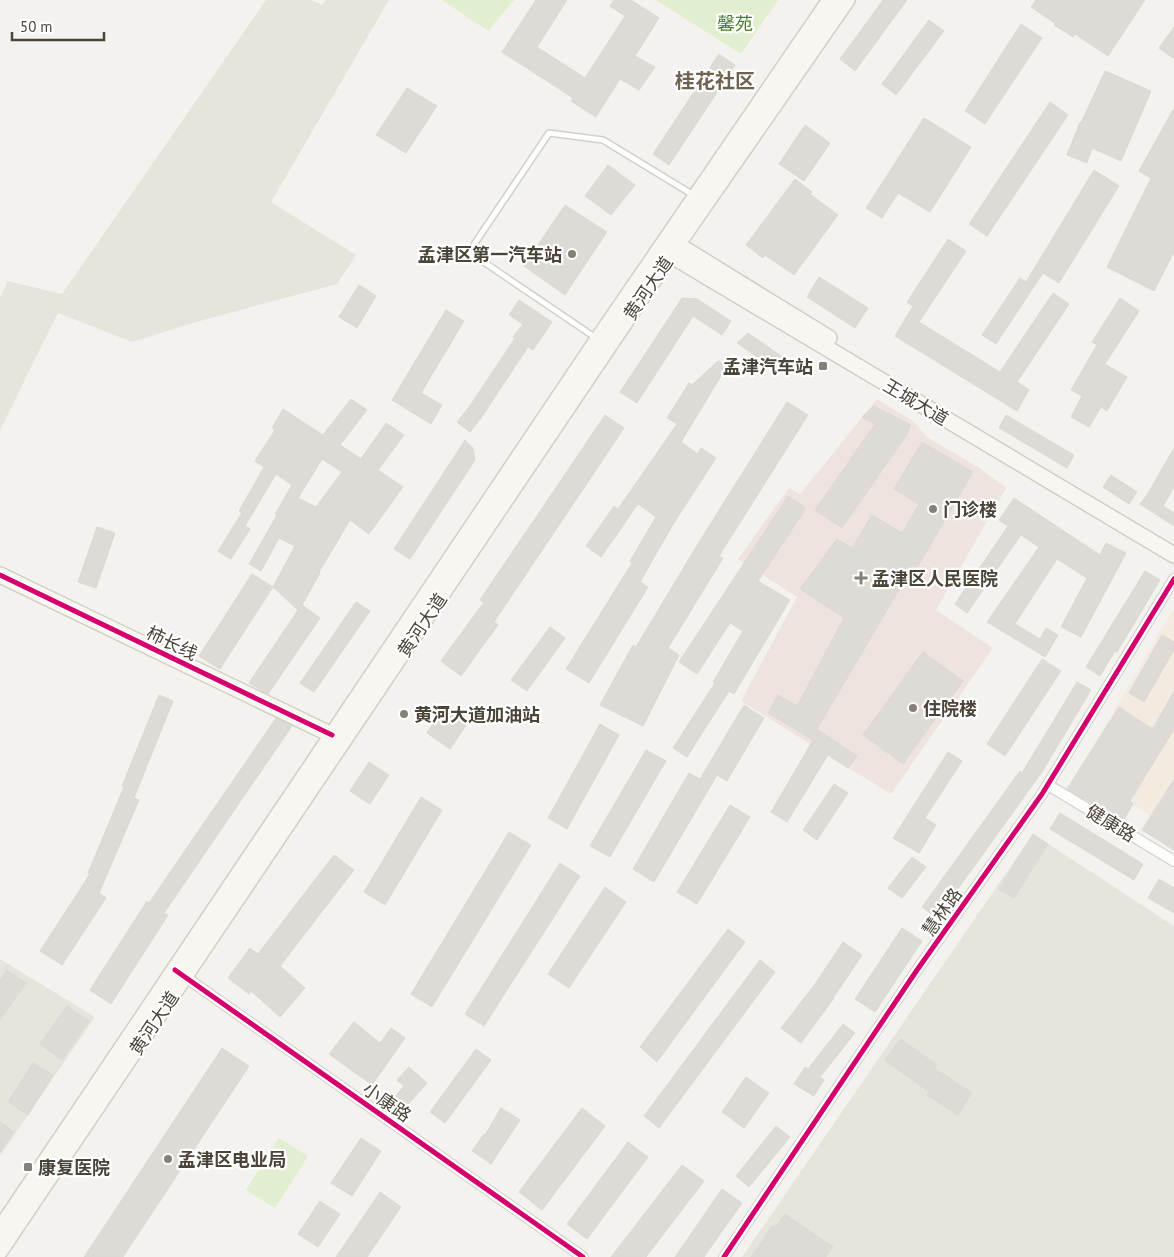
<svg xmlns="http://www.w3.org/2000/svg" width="1174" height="1257" font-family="'PT Sans','Noto Sans SC',sans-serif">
	<rect width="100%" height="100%" fill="#f4f2ee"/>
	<path fill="#e7e4dc" d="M266 0H311L322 5 326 0H389L271 202 356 255 337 284 196 322 132 342 58 313 0 430V298L8 281 62 294Z
		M1033 834 1174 926V1257H742Z
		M0 959 95 1017 0 1156Z"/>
	<path fill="#f3ebdf" d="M1174 608V831L1150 816 1133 804 1079 771Z"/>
	<path fill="#eee3df" d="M877 399 913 421 927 437 981 469 1006 488 936 610 993 648 891 794 741 701 797 597 738 559 789 488 800 494Z"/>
	<path fill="#e1eecf" d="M442 0H514L488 31Z
		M656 0H778L741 54Z
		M279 1138 308 1156 275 1208 246 1190Z"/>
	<path fill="#dedbd6" stroke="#dcd9d4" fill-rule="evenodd" d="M536 0H567L537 47 585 78 625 16 610 6 614 0H631L659 18 635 56 655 67 639 90 620 79 596 117 571 101 573 98 502 52Z
		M883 0H907L855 71 840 59Z
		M1036 0H1145L1108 56 1075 34 1073 37 1054 25 1055 23 1031 7Z
		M929 20 944 31 896 95 882 84Z
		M1021 24 1042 38 985 124 965 111Z
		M1174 27V59L1159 48Z
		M719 54 735 65 669 165 653 154Z
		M1105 71 1151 91 1121 161 1092 148 1087 163 1067 155 1080 122 1081 123Z
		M407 88 437 106 406 153 376 135Z
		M1050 102 1068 115 987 236 969 224Z
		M1174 108V252L1154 291 1107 267 1151 178 1139 171Z
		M924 118 971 147 930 212 898 193 882 218 866 208Z
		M805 125 830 143 804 181 779 164Z
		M608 165 635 185 611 215 585 196Z
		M1094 170 1119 186 1059 283 1043 273 996 344 982 335 1020 278 1026 282Z
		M795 179 812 192 810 194 838 215 794 275 765 255 763 258 746 245Z
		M565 205 607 232 565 295 524 266Z
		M948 239 966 251 919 322 1000 372 1053 293 1069 304 1017 382 1029 390 1017 411 895 336 913 306 907 302Z
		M819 277 868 308 855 328 807 297Z
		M359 285 376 296 357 328 339 317Z
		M682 298 697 299 731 321 722 335 693 316 637 403 620 392Z
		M1120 298 1139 311 1105 364 1127 377 1107 411 1101 407 1089 427 1071 417 1082 396 1071 390 1097 345 1092 342Z
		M519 300 552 322 533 350 528 347 481 418 470 432 457 422 469 407 515 338 513 337 523 324 509 315Z
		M446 310 464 321 421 393 442 405 431 424 392 400Z
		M748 333 784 358 776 370 737 343Z
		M718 361 727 366 681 442 698 454 701 448 716 458 672 526 640 582 648 587 589 683 566 669 632 563 630 561 656 517 638 504 601 557 586 546 614 506 618 509 677 424 667 418 689 383 692 385Z
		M351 399 367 410 340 445 361 459 386 423 404 435 378 470 403 487 369 534 350 520 319 572 320 573 302 605 320 618 268 694 249 683 298 610 273 587 295 546 279 538 261 571 249 564 277 515 275 514 292 485 276 474 245 526 250 529 231 559 218 551 242 513 239 511 264 467 255 461 275 430 272 428 283 409 323 435ZM322 459 342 472 316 507 298 498Z
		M787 402 808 415 719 556 723 558 668 648 679 655 643 726 600 705 633 645 636 647 704 534Z
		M874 406 911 425 907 433H908L842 528 815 510 875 424 862 417Z
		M605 415 624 428 494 622 498 625 461 676 441 661 484 602 480 600Z
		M1006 415 1074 455 1067 468 999 428Z
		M465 440 473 448 475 460 410 559 394 549Z
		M922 442 973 472 914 573 910 571 817 729 857 756 848 768 828 755 787 822 771 812 813 740 768 713 778 695 797 706 844 618 800 589 837 539 852 548 872 515 902 533 919 504 894 489Z
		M1174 448V487L1163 506 1174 513V526L1140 504 1147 495Z
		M1111 475 1137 492 1129 504 1103 487Z
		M788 496 806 508 758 581 790 600 734 694 729 691 687 757 673 748 715 683 713 682 743 631 730 623 697 674 679 662Z
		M1014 498 1100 555 1106 543 1126 553 1081 637 1061 627 1087 578 1057 559 1015 624 1040 639 1046 628 1058 635 1045 657 987 622 1039 547 1021 535 967 613 955 604 1008 526 999 520Z
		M97 527 115 533 96 588 78 582Z
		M1145 571 1160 580 1117 652 1115 651 1100 676 1086 667Z
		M252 574 273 587 220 669 199 656Z
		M356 602 370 611 314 692 300 683Z
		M550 627 565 638 527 691 511 680Z
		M1162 635 1174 642V650L1144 702 1129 693Z
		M923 652 963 681 903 764 863 735Z
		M1042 659 1061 671 1005 756 987 744Z
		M1077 682 1091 690 1042 772 937 918 922 907 1020 771 1022 773Z
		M1174 691V729L1130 801 1133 804 1123 821 1067 789 1119 707 1151 728 1154 727Z
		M159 695 173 701 134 798 139 800 99 893 106 898 62 965 40 951 90 874 88 873 124 787 122 786Z
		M744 705 764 718 727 781 717 775 654 882 633 869 689 773 700 779Z
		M443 708 467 724 450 749 427 733Z
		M276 718 292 726 164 913 168 915 111 1004 90 990 147 901 149 903Z
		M600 724 619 735 567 829 548 818Z
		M646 750 666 761 610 857 590 846Z
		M948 752 962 761 925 818 936 825 919 853 893 838Z
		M369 762 389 775 370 804 350 791Z
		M1174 779V850L1142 830Z
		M834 784 848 793 817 840 803 830Z
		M421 797 442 810 385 905 364 892Z
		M730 805 750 817 697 904 677 892Z
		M1060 813 1143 864 1134 880 1050 829Z
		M509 832 531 845 432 1007 411 994Z
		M1033 834 1048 844 1014 898 999 889Z
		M334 855 354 870 280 966 305 988 280 1017 251 991 249 994 228 978 250 948 258 954Z
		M912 857 926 867 902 898 888 888Z
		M560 863 580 876 484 1026 465 1014Z
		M1159 879 1174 888V913L1148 898Z
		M605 887 626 902 569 988 548 974Z
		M902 928 922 941 875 1012 855 999Z
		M728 929 745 942 657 1062 640 1047Z
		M843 942 862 955 833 998H834L801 1043 781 1028 815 984Z
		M760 960 775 972 659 1128 644 1116Z
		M7 970 26 983 0 1020V980Z
		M67 1006 89 1021 62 1060 40 1044Z
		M354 1022 380 1043 391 1028 405 1038 372 1085 329 1054Z
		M843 1024 855 1033 820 1077 824 1080 814 1096 794 1084 805 1067 808 1069Z
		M901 1039 937 1065 934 1068 972 1093 958 1115 927 1095 929 1092 885 1060Z
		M222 1048 249 1066 123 1257H84Z
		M476 1049 491 1060 445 1123 430 1112Z
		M33 1063 53 1075 28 1115 8 1102Z
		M409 1067 427 1083 405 1108 394 1098 404 1086 397 1080Z
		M746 1077 769 1093 744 1128 722 1112Z
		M501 1108 520 1120 491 1164 472 1151 484 1134 485 1135Z
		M582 1108 605 1126 542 1210 519 1192Z
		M0 1121 14 1132 0 1152Z
		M776 1126 790 1137 749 1187 736 1176Z
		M361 1138 381 1151 352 1196 331 1183Z
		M628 1142 648 1157 587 1239 567 1224Z
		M682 1165 704 1181 646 1257H611Z
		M722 1189 742 1203 704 1257H675Z
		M380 1192 401 1207 367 1257H336Z
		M320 1201 340 1214 318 1247 298 1234Z
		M785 1214 833 1247 826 1257H751L773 1225 775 1227Z"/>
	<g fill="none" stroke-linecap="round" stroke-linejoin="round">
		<g stroke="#d2d0cb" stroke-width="8">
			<path id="lane" d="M596 338 469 252 549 133 603 140 695 196"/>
		</g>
		<g stroke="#d2d0cb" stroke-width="12">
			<path id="street" d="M1048 785 1174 861
				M181 974 583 1257
				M724 1257 917 970 1042 794 1174 579"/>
		</g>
		<g stroke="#d3cfc5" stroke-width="18">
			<path id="secondary" d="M670 240 829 338
				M662 250 1174 555
				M0 575 332 735
				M0 1229 598 339 830 0
				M0 1251 677 245 847 0"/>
		</g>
		<use href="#lane" stroke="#fdfdfc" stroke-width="5"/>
		<use href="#street" stroke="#fdfdfc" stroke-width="10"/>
		<use href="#secondary" stroke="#f7f6f1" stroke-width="15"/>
		<g stroke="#fff" stroke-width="8">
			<path id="cycleway" d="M0 575 332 735
				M175 970 583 1257
				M724 1257 917 970 1042 794 1174 579"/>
		</g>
		<use href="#cycleway" stroke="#d6006c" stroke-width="5"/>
	</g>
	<g fill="#868178" stroke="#fff" stroke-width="2">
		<circle cx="572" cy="254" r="5"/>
		<rect x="818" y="361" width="10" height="10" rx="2.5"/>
		<circle cx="933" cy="509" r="5"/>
		<path d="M858.5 570.5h5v5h5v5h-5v5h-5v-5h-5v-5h5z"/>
		<circle cx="913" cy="708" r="5"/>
		<circle cx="404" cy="714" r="5"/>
		<circle cx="168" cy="1159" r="5"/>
		<rect x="23" y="1162" width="10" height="10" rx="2.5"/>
	</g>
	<g text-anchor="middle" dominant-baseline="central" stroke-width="4.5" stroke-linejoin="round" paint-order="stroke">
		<g font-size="18" fill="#4a7f2a" stroke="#fff">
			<text x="735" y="23">馨苑</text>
		</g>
		<g font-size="18" font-weight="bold" fill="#4b4439" stroke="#fff" text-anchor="start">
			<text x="562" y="254" text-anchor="end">孟津区第一汽车站</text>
			<text x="813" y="366" text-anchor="end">孟津汽车站</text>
			<text x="943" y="509">门诊楼</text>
			<text x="872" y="578">孟津区人民医院</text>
			<text x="923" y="708">住院楼</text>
			<text x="414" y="714">黄河大道加油站</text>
			<text x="178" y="1159">孟津区电业局</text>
			<text x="38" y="1167">康复医院</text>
		</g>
		<g font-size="18" fill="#4b4439" stroke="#fff">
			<text transform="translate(648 288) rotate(-56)">黄河大道</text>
			<text transform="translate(916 402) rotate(31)">王城大道</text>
			<text transform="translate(422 625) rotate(-56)">黄河大道</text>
			<text transform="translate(172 643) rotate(26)">柿长线</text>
			<text transform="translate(1111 823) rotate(31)">健康路</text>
			<text transform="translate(942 912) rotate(-55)">慧林路</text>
			<text transform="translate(154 1023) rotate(-56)">黄河大道</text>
			<text transform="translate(387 1102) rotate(35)">小康路</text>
		</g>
		<g font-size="20" font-weight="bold" fill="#6e6250" stroke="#fff">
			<text x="715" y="81">桂花社区</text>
		</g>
	</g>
	<path d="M12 32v8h92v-8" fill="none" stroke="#4b4439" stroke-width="2.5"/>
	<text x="20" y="32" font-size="15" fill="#4b4439" stroke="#ffffff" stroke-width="4" paint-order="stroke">50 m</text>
</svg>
